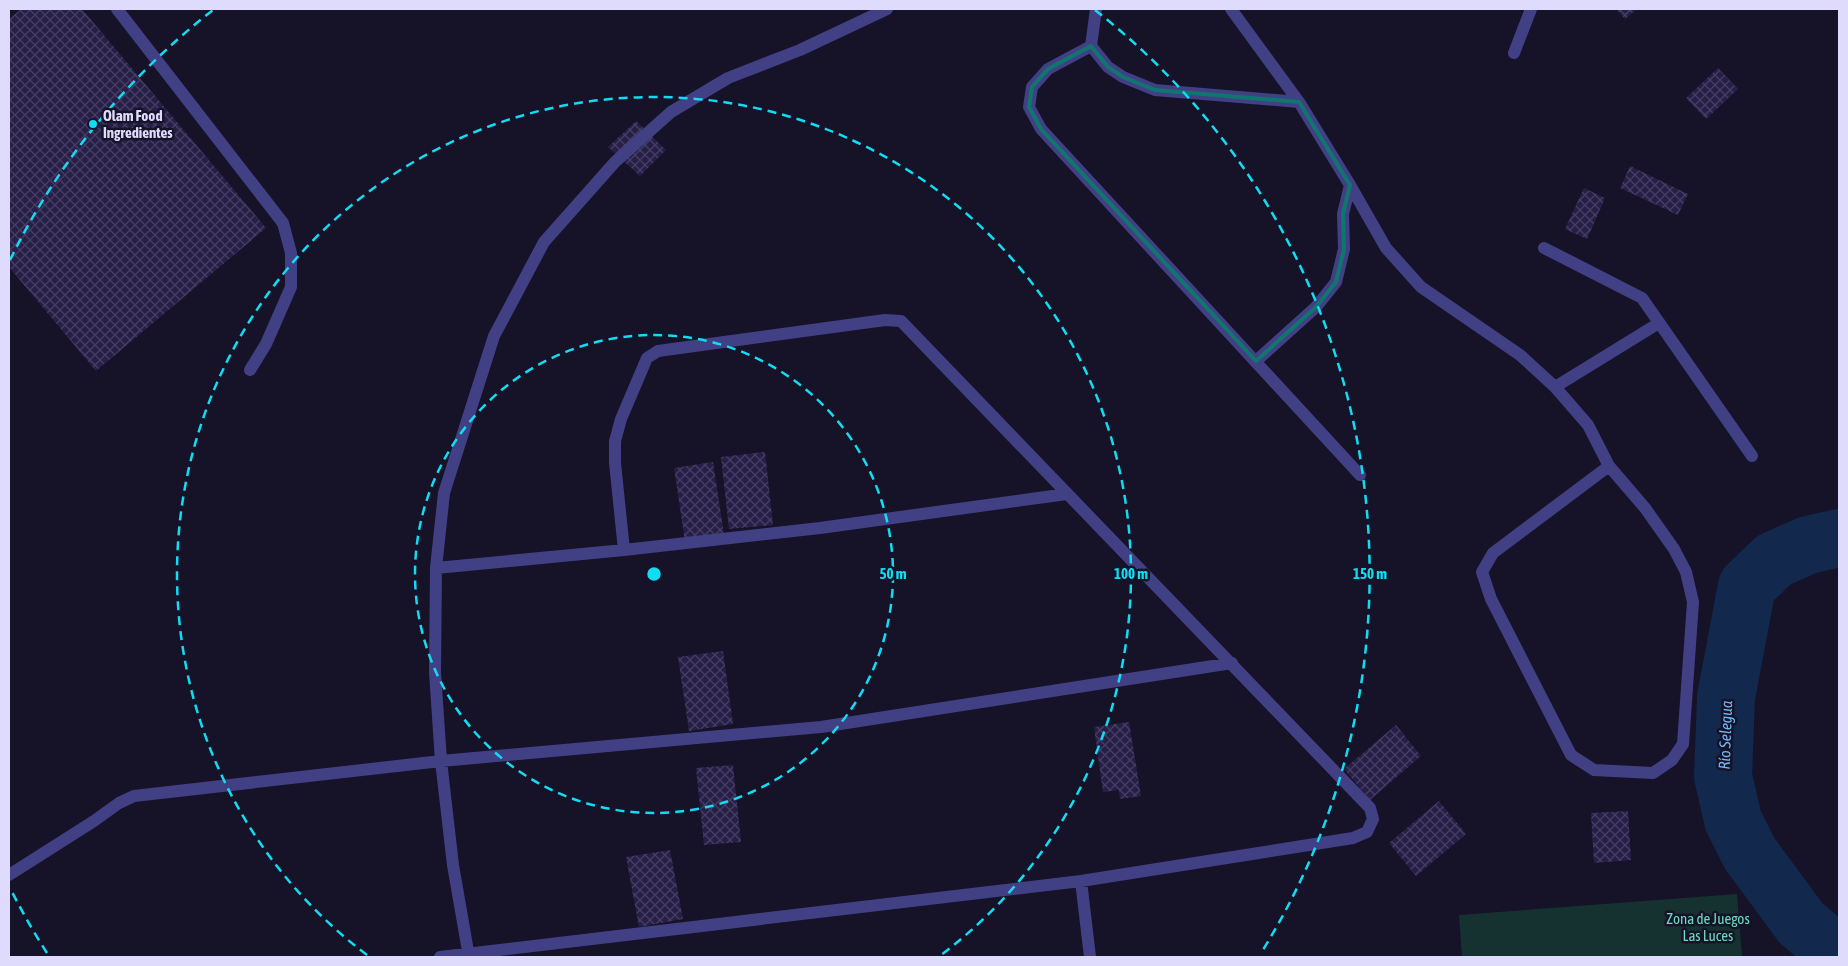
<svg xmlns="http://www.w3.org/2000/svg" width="1848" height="966" font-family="'Asap Condensed',sans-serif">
	<defs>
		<pattern id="building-cross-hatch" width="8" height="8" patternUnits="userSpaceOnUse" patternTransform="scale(1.25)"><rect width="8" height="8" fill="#271f48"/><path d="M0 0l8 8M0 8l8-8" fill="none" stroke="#463f63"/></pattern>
	</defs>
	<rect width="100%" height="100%" fill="#161228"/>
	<path fill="#153231" d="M1737 894 1742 957H1462L1459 915Z"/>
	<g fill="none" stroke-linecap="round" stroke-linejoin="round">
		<path stroke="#12284c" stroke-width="58" d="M1839 538 1808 545 1774 560 1747 586 1726 697 1723 776 1733 820 1750 854 1801 923 1828 946 1839 950"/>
	</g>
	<path fill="url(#building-cross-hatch)" d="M21 9H82L266 228 96 371 9 267V19Z
		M1616 9H1637L1625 19Z
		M1718 68 1738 89 1706 119 1686 98Z
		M636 121 666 150 640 176 608 147Z
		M1630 166 1688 194 1678 215 1620 188Z
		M1584 188 1605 198 1587 239 1565 229Z
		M765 452 773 525 729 529 721 457Z
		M713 462 724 535 685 541 674 468Z
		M723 651 733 724 689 731 678 657Z
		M1129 722 1141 796 1120 799 1119 790 1103 792 1094 727Z
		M1396 725 1421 756 1370 800 1344 769Z
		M733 765 741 842 704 845 696 768Z
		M1439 801 1466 834 1416 876 1389 843Z
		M1628 811 1631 860 1594 863 1591 813Z
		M670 850 683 919 639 927 626 857Z"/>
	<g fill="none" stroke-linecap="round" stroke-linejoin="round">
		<path stroke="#424085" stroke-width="12" d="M117 9 283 223 291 253V287L266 344 250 370
			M1096 9 1091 46 1108 67 1123 77 1155 90 1299 102
			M1231 9 1299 102 1350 185 1386 248 1421 287 1520 355 1555 387 1588 425 1609 466 1645 508 1674 549 1686 572 1693 602 1683 744 1672 760 1653 773 1594 770 1571 755 1491 599 1482 572 1493 553 1609 466
			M1091 46 1048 69 1032 87 1029 107 1041 129 1360 475
			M1514 53 1531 9
			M1544 248 1642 298 1752 456
			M1256 361 1316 307 1336 282 1344 249 1343 214 1350 185
			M1555 387 1659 323
			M436 568 624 550 820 528 1067 494
			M9 875 94 821 119 803 134 796 441 761 821 727 1232 663
			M1081 881 1090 957
			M440 957 1081 881 1353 838 1367 832 1373 819 1370 808 901 321 885 320 658 351 647 358 621 419 615 441V463L624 550
			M469 957 453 865 441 761 435 672 436 568 444 493 494 336 544 242 615 162 671 112 728 78 800 50 887 9"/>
	</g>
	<path fill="none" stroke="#0f766e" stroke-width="4" stroke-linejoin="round" d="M1091 46 1108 67 1123 77 1155 90 1299 102 1350 185 1343 214 1344 249 1336 282 1316 307 1256 361 1041 129 1029 107 1032 87 1048 69Z"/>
	<g fill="none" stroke="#12dcf2" stroke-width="2.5" stroke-dasharray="9 6">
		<circle cx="654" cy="574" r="239"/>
		<path d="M367 955A477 477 0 1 1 941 955"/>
		<path d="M47 953A716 716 0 0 1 10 888M10 260A716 716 0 0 1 213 10M1095 10A716 716 0 0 1 1261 953"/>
	</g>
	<circle fill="#12dcf2" stroke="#161228" stroke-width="2" cx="93" cy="124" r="5"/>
	<g text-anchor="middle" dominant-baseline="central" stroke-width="5" stroke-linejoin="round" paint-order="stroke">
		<g font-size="15" font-weight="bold" fill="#dfdbfd" stroke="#161228" text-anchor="start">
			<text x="103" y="115">Olam Food<tspan x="103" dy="17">Ingredientes</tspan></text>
		</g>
		<g font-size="15" fill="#6adabe" stroke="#161228">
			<text x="1708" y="918">Zona de Juegos<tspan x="1708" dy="17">Las Luces</tspan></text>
		</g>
		<g font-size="16" font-style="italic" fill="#6fb9f7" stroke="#161228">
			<text transform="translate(1725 735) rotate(-88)">Río Selegua</text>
		</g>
	</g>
	<circle cx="654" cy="574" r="8" fill="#12dcf2" stroke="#161228" stroke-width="2.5"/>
	<g font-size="15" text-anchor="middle" font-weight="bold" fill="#12dcf2" stroke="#161228" stroke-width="5" stroke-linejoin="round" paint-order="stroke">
		<text x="893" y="579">50 m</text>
		<text x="1131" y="579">100 m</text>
		<text x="1370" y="579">150 m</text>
	</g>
	<rect width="1848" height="966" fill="none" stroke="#dfdbfd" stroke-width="20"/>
</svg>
